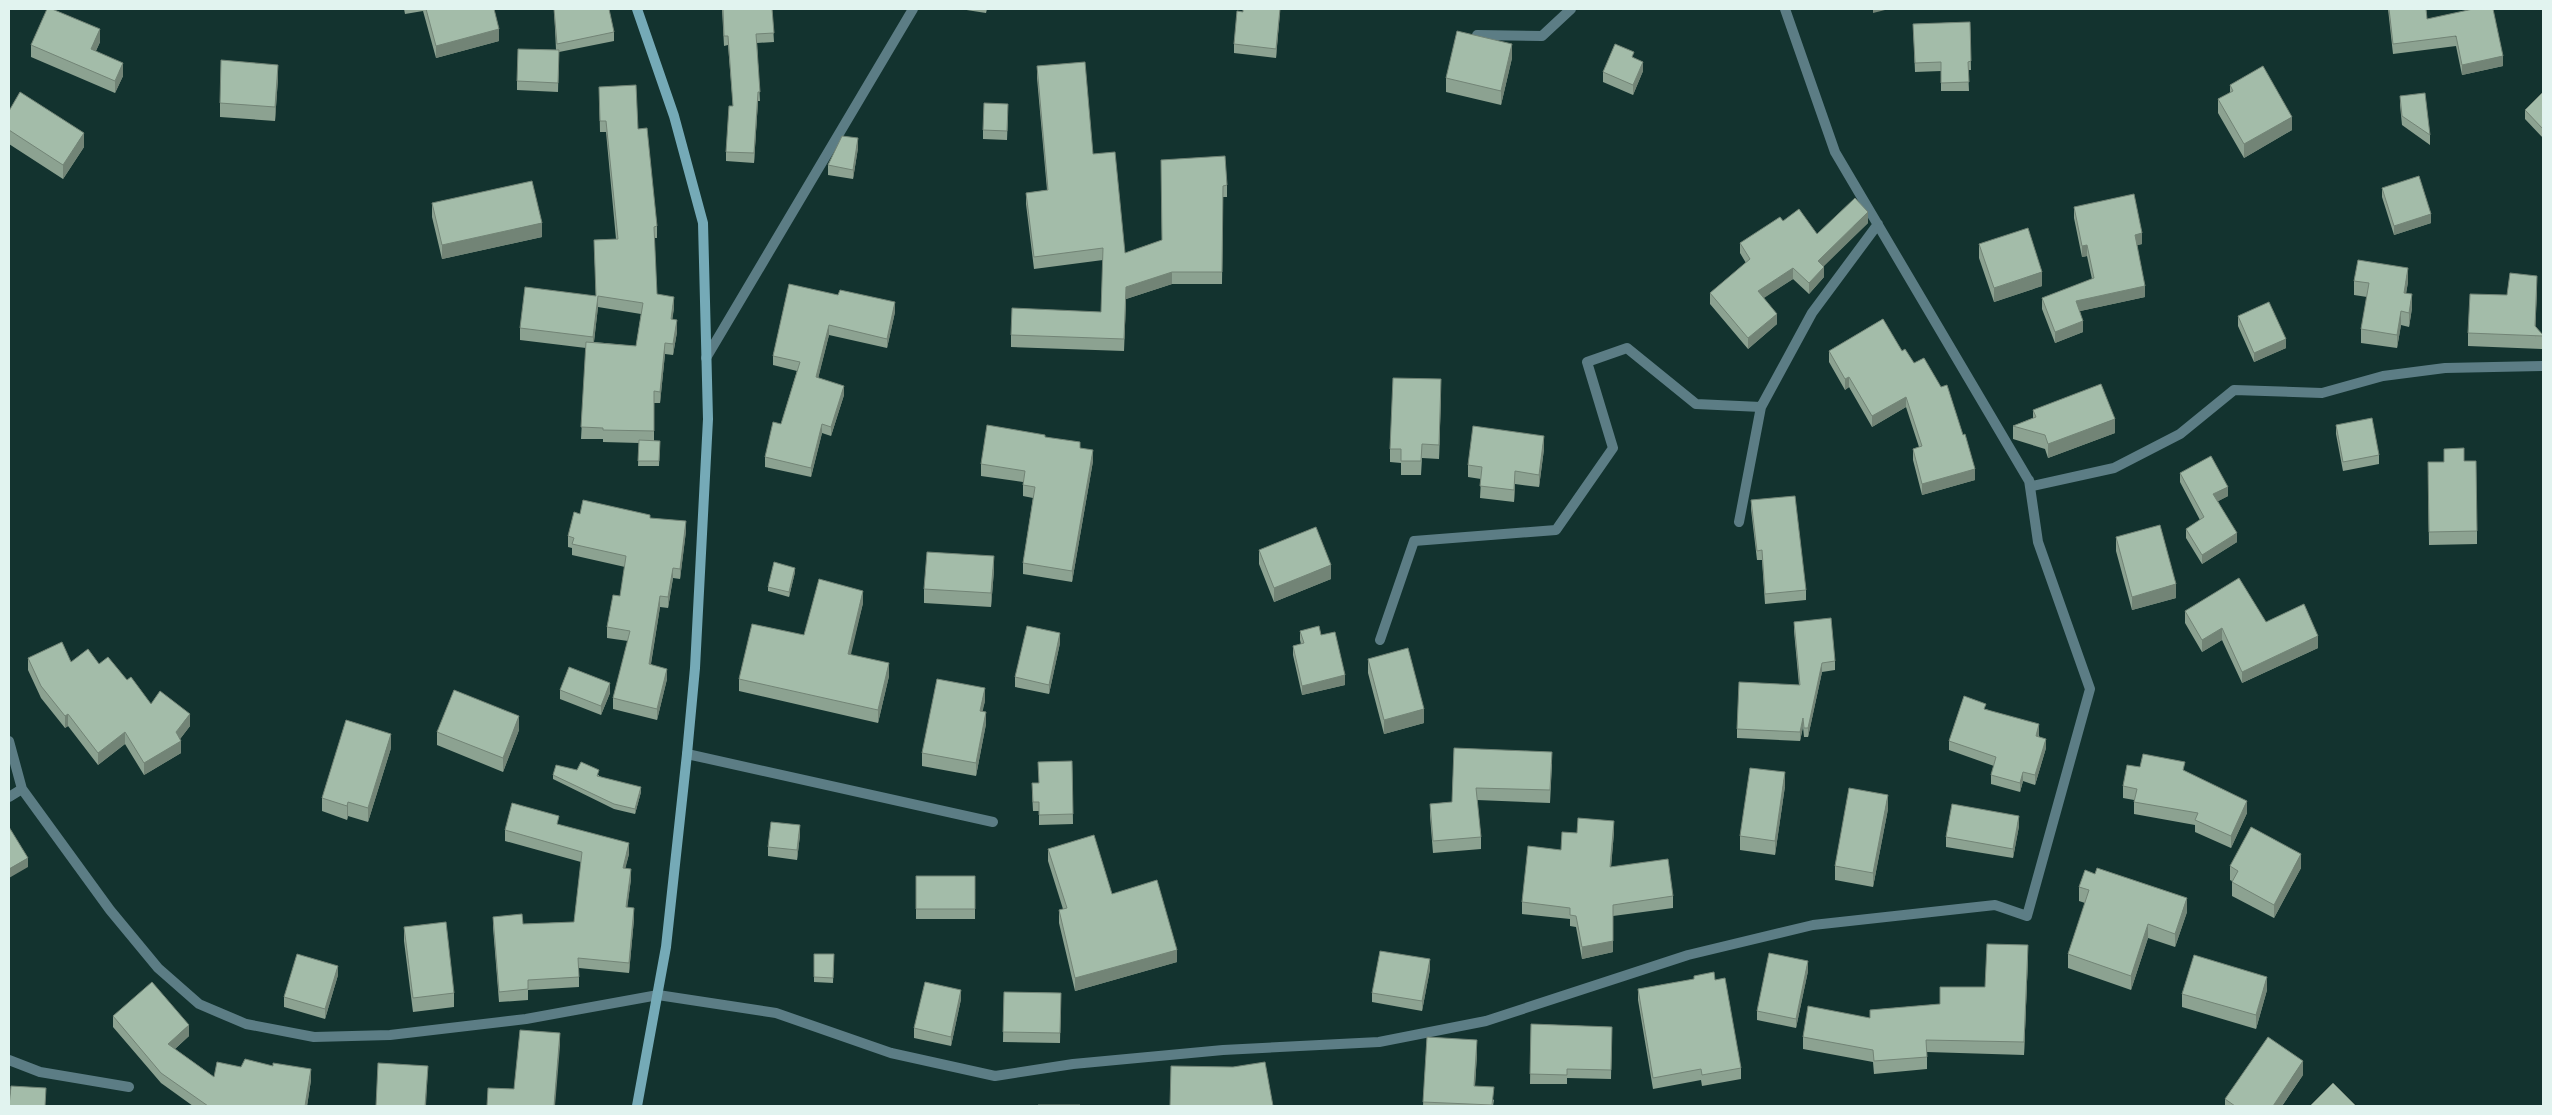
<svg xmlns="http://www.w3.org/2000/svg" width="2552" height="1115" font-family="'Titillium Web',sans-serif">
	<rect width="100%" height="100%" fill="#13332f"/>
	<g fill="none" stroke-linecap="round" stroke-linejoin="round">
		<path stroke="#5c7d85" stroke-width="10" d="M1785 9 1835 152 2032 486 2114 468 2180 434 2234 390 2322 393 2383 376 2445 368 2543 366
			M1477 35 1542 36 1571 9
			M706 358 913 9
			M1739 522 1761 407
			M1380 640 1414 541 1556 530 1613 448 1587 362 1627 348 1696 404 1761 407 1812 313 1878 224
			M9 741 22 789 9 797
			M687 754 993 822
			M22 789 110 910 158 968 199 1004 246 1024 314 1037 390 1035 526 1019 658 995 776 1013 891 1053 995 1076 1073 1064 1223 1050 1379 1042 1486 1021 1688 955 1813 925 1995 905 2027 916 2090 689 2038 542 2029 480
			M9 1060 40 1072 129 1087"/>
		<path stroke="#75aab7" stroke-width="10" d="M637 1106 666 947 687 754 695 668 708 419 703 223 674 116 637 9"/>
	</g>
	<path fill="#8ca291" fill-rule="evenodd" d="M404 9H494L499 41 436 58 423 11 405 14Z
		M554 9 614 32V41L559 52 558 92 517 90V81L556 50Z
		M722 9H772L774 42 757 43 760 101H758L754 163 726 161V152L733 106 728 45 724 46Z
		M960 9H987L986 13Z
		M1280 9 1276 58 1234 53V44L1243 12Z
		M2388 9H2426L2427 19 2503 66 2462 75 2456 46 2393 54Z
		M1970 22 1971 70H1968L1969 91H1941V71L1915 72 1913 24Z
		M100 42 96 51 123 76 115 93 31 57V45Z
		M1512 58 1501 105 1446 92V78Z
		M1634 58 1643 71 1633 95 1603 82V72Z
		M1037 66 1093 154 1125 253 1162 240 1161 160 1227 185V197H1223L1222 284H1172L1126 299 1124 351 1011 347V335L1101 312 1103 260 1034 269 1026 204V193L1047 190 1037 78Z
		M278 78 275 121 220 117V103Z
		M2230 85 2292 130 2244 158 2218 113V99L2230 93Z
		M599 87 638 129 657 226V238H654L657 294 674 308 672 319 677 332 673 355 665 354 660 403H654V441H660L659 466H638L639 443 603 442V439H581L586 348 520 340V328L596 296 594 240 616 239 606 132H600ZM598 307 641 314 636 346 594 342Z
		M2543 92V138L2525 119V110Z
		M2400 96 2430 135V145L2402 125 2400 105Z
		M9 111 84 147 63 179 9 144Z
		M1008 114 1007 140 983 139V130Z
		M858 148 853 179 828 175V165Z
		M2382 188 2431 223 2394 235 2382 197Z
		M432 203 542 237 442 259 432 217Z
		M2074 207 2142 244 2137 245 2145 297 2080 311 2083 332 2055 343 2042 309V298L2092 279 2087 256 2082 257 2074 218Z
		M1783 221 1817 234 1868 223 1823 266 1824 277 1809 294 1793 279 1763 298 1777 324 1748 349 1710 304V293L1746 263 1740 253V243Z
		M1979 244 2042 286 1994 302 1979 258Z
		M2354 281 2408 282 2406 293 2412 308 2409 327 2401 325 2397 348 2361 343V329L2367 297 2354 295Z
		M789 284 895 312 887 348 829 335 818 378 844 395 831 436 822 433 811 477 765 467V457L781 424 797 371 773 365V356Z
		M2537 289 2535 327 2543 336V349L2468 346V333L2507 295Z
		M2238 316 2286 348 2254 362 2238 326Z
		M1883 319 1975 480 1922 495 1913 460V449L1919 447 1906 407 1872 427 1849 387 1845 390 1829 362V351Z
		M1441 393 1439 459 1422 458 1421 475H1401V463L1390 462V449Z
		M2033 410 2115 433 2048 458 2045 449 2013 439V426L2033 418Z
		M2336 425 2379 455V464L2343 471 2336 434Z
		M1045 437 1080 448 1093 461 1072 582 1023 574V563L1033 498 1023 496V482L981 476V464Z
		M1544 449 1539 487 1515 484 1514 502 1480 498 1481 479 1468 477V465Z
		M2464 461 2477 531V544L2429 545 2428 475Z
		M2180 473 2228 496 2218 501 2237 542 2202 564 2186 538V529L2200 520 2180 482Z
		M1751 500 1806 590V600L1765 604 1762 560H1757L1751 509Z
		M580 514 650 518 686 531 680 579 673 578 668 608 660 607 651 664 667 679 657 720 613 709V698L628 641 607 638V627L620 596 625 567 572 555V548L568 547V536Z
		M2116 537 2176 598 2132 610 2116 551Z
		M1259 550 1331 579 1274 602 1259 564Z
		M994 570 991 607 924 603V589Z
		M795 572 789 597 768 591V587Z
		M863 603 850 655 889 676 878 723 739 691V679L804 635Z
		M2185 611 2266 622 2318 648 2242 683 2222 640 2202 652 2185 623Z
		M1794 622 1835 661V670L1822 672 1808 737H1804L1803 727 1800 741 1737 738V729L1799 685 1794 631Z
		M1300 631 1321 635 1345 685 1302 695 1293 655V646L1301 644 1300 640Z
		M1060 643 1049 694 1015 687V677Z
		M28 658 99 664 127 680 151 704 190 726 180 739 181 753 144 775 125 744 98 765 68 726 65 728 41 698 28 670Z
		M1368 659 1424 723 1384 734 1368 673Z
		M560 690 610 693 601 715 560 699Z
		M985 701 982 711 986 724 976 776 922 766V753Z
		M1986 709 2039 734V736L2046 748 2035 785 2023 781 2020 792 1991 784V775L1994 766 1949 750V741Z
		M519 730 503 772 437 745V732Z
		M391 748 368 822 348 816 347 820 322 811V798Z
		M1454 748 1552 764 1550 803 1477 800 1481 837V849L1433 853 1430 816V804L1452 802Z
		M1072 761 1073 824 1039 825V811H1033L1032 792 1038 783Z
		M2140 767 2185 771 2247 813 2231 848 2195 832V825L2134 814V800L2123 798V786Z
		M577 770 599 775V776L641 792 635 814 614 809 553 779V775Z
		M1785 786 1775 855 1740 850V836Z
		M1888 809 1873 887 1835 880V866Z
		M559 825 629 854 625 868 631 879 627 907 634 919 629 973 579 968V987L528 990V1000L499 1002 493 927V917L523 924 574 922 581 862 505 841V830Z
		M2019 826 2013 858 1946 847V837Z
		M1614 832 1611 867 1673 896V908L1613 916V952L1582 959 1576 927 1570 926V919L1522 914V902L1561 850 1577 833Z
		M800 835 797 860 768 856V847Z
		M1048 849 1112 894 1177 962 1075 991 1059 923V910L1063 909 1048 861Z
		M2230 866 2301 868 2274 918 2232 896V881L2230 880Z
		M916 876H975V919H916Z
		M2079 887 2187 912 2175 947 2148 938 2131 990 2068 968V954L2085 903 2079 901Z
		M404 927 454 993V1007L413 1012 404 941Z
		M814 954H834L833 983 814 982Z
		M2028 958 2024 1055 1927 1052V1069L1874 1074 1873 1062 1803 1049V1037L1870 1018V1010L1940 1004 1985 987Z
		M1430 969 1422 1011 1372 1002V993Z
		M1808 971 1796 1028 1757 1020V1011Z
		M338 975 325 1019 284 1007V997Z
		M1694 976 1715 980 1741 1068V1079L1702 1086 1701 1080 1653 1089 1638 1000V989L1694 979Z
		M2267 990 2256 1029 2182 1007V994Z
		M1004 992 1061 993 1060 1043 1003 1042Z
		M961 999 951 1046 914 1038V1028Z
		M113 1016 189 1036 175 1049 214 1077 241 1067 311 1080 307 1106H193L161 1083 113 1027Z
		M1531 1024 1612 1027 1611 1079 1567 1078V1084H1530Z
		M1427 1037 1477 1054 1475 1086 1494 1100 1493 1106H1423Z
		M2303 1075 2282 1106H2225V1099Z"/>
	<path fill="#728476" d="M1280 9V13L1276 58V49Z
		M1873 9H1889L1873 13Z
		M100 29V42L91 61V49Z
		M499 29V41L436 58V46Z
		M1512 44V58L1501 105V91Z
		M2503 56V66L2462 75V65Z
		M1643 62V71L1633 95V85Z
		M123 63V76L115 93V81Z
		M278 65V78L275 121V107Z
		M758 92V101L754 163V153Z
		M2292 117V130L2244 158V144Z
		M84 133V147L63 179V165Z
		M858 138V148L853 179V170Z
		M1868 212V223L1818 272V261Z
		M2431 214V223L2394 235V226Z
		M542 223V237L442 259V245Z
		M2142 233V244L2135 246V235Z
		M2087 245V256L2082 257V246Z
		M1824 267V277L1809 294V283Z
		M1793 268V279L1758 302V291Z
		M2408 268V282L2404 307V293Z
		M1172 272V284L1126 299 1124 351 1126 287Z
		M2042 272V286L1994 302V288Z
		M2537 276V289L2535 339V326Z
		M2145 286V297L2076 312V301Z
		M2412 294V308L2409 327V313Z
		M598 296V307L593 349V337Z
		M674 297V308L671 330V319Z
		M895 302V312L887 348V339Z
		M2401 311V325L2397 348V335Z
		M1777 314V324L1748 349V338Z
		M677 320V332L673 355V344Z
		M2083 321V332L2055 343V332Z
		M829 325V335L816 387V377Z
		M2286 339V348L2254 362V353Z
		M665 343V354L660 403V392Z
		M1849 377V387L1845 390V379Z
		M1441 379V393L1439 459V445Z
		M844 386V395L831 436V427Z
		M1906 397V407L1872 427V416Z
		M2115 419V433L2048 458V444Z
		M822 424V433L811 477V468Z
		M1544 436V449L1539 487V475Z
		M1093 450V461L1072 582V571Z
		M1975 469V480L1922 495V484Z
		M1515 471V484L1514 502V490Z
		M2228 487V496L2213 504V494Z
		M686 521V531L680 579V569Z
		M2237 533V542L2202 564V555Z
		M994 556V570L991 607V593Z
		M1331 565V579L1274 602V588Z
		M673 568V578L668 608V597Z
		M795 568V572L789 597V592Z
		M2176 584V598L2132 610V597Z
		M863 591V603L848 667V654Z
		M660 596V607L649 675V664Z
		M2222 628V640L2202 652V640Z
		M1060 633V643L1049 694V685Z
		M2318 636V648L2242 683V672Z
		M889 663V676L878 723V710Z
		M1822 663V672L1808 737V728Z
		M667 669V679L657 720V709Z
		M1345 675V685L1302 695V686Z
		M610 683V693L601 715V706Z
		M985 688V701L980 723V711Z
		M1424 709V723L1384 734V720Z
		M986 712V724L976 776V763Z
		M68 714V726L65 728V716Z
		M190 714V726L177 743 181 741V753L144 775V763L176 732Z
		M519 716V730L503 772V758Z
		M1803 718V727L1800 741V732Z
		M2039 724V734L2036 745V736Z
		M125 732V744L98 765V753Z
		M391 734V748L368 822V808Z
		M2046 739V748L2035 785V775Z
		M1785 772V786L1775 855V841Z
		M2023 772V781L2020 792V783Z
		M641 787V792L635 814V809Z
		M1888 795V809L1873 887V873Z
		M2247 801V813L2231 848V836Z
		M348 802V816L347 820V806Z
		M2019 816V826L2013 858V849Z
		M1614 821V832L1610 878V867Z
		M800 825V835L797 860V850Z
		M629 843V854L623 878V868Z
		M2301 854V868L2274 918V905Z
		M28 858V867L9 878V869Z
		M631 869V879L626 918V907Z
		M2187 898V912L2175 947V934Z
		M634 908V919L629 973V963Z
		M2148 924V938L2131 990V976Z
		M1613 941V952L1582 959V947Z
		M2028 945V958L2024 1055V1042Z
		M1177 950V962L1075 991V978Z
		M1430 959V969L1422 1011V1001Z
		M1808 961V971L1796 1028V1019Z
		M338 966V975L325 1019V1009Z
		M2267 977V990L2256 1029V1015Z
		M961 990V999L951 1046V1037Z
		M189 1025V1036L168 1055V1044Z
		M560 1033V1046L555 1106H554Z
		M1477 1040V1054L1474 1099V1086Z
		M2303 1061V1075L2282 1106H2273Z
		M428 1066 426 1106H425Z
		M311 1069V1080L307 1106H305Z"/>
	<path fill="#a3bca9" stroke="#728476" d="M47 9H52L100 29 91 49 123 63 115 81 31 45Z
		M426 9H494L499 29 436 46Z
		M554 9H609L614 32 557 44Z
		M723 9H772L774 33 756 34 760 92H758L754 153 726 152 729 106H733L728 36H724Z
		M1243 9H1280L1276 49 1234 44 1237 11 1243 12Z
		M2389 9H2426L2427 19 2473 9H2493L2503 56 2462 65 2456 36 2393 44Z
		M1970 22 1971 61 1968 62 1969 82 1941 83V62L1915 63 1913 24Z
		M1457 31 1512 44 1501 91 1446 78Z
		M1615 44 1634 52 1632 57 1643 62 1633 85 1603 72Z
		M518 49 559 50 558 83 517 81Z
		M221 60 278 65 275 107 220 103Z
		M1085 62 1093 154 1115 152 1125 253 1162 240 1161 160 1225 156 1227 185 1223 186 1222 272H1172L1126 287 1124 339 1011 335 1012 308 1101 312 1103 248 1034 257 1026 193 1048 190 1037 66Z
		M2263 66 2292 117 2244 144 2218 99 2233 91 2230 85Z
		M636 85 638 129 647 128 657 226 654 227 657 294 674 297 671 319 677 320 673 344 665 343 660 392 654 391V431L603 430V428L581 427 586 342 636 346 643 303 598 296 593 337 520 328 525 287 596 296 594 240 618 239 606 121H600L599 87Z
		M20 92 84 133 63 165 9 130V111Z
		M2543 92V129L2525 110Z
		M2425 93 2430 135 2402 116 2400 96Z
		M984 103 1008 104 1007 131 983 130Z
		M842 136 858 138 853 170 828 165Z
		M2419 176 2431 214 2394 226 2382 188Z
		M532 181 542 223 442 245 432 203Z
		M2134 194 2142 233 2135 235 2145 286 2076 301 2083 321 2055 332 2042 298 2094 278 2087 245 2082 246 2074 207Z
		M1855 198 1868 212 1818 261 1824 267 1809 283 1793 268 1758 291 1777 314 1748 338 1710 293 1750 259 1740 243 1780 217 1783 221 1799 209 1817 234Z
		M2028 228 2042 272 1994 288 1979 244Z
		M2358 260 2408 268 2404 293 2412 294 2409 313 2401 311 2397 335 2361 329 2369 283 2354 281Z
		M2510 273 2537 276 2535 326 2543 335V336L2468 333 2470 294 2507 295Z
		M789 284 838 295 840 290 895 302 887 339 829 325 816 377 844 386 831 427 822 424 811 468 765 457 773 422 781 424 800 362 773 356Z
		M2269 302 2286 339 2254 353 2238 316Z
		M1883 319 1902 351 1905 349 1914 363 1924 358 1941 387 1947 385 1963 435 1965 434 1975 469 1922 484 1913 449 1922 446 1906 397 1872 416 1849 377 1845 379 1829 351Z
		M1393 378 1441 379 1439 445 1422 444 1421 461H1401V449H1390Z
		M2101 384 2115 419 2048 444 2045 435 2013 426 2036 417 2033 410Z
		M2372 418 2379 455 2343 462 2336 425Z
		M987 425 1045 435V437L1080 442V448L1093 450 1072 571 1023 563 1035 487 1023 485 1025 471 981 464Z
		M1473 426 1544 436 1539 475 1515 471 1514 490 1480 486 1482 467 1468 465Z
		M639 440 660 441 659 461H638Z
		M2464 448V461H2476L2477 531 2429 532 2428 462H2444V449Z
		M2211 456 2228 487 2213 494 2237 533 2202 555 2186 529 2204 517 2180 473Z
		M1795 496 1806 590 1765 594 1762 550 1757 551 1751 500Z
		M583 500 650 515V518L686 521 680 569 673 568 668 597 660 596 649 664 667 669 657 709 613 698 630 631 607 627 613 595 620 596 626 556 572 544 574 538 568 536 574 512 580 514Z
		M2160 525 2176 584 2132 597 2116 537Z
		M1316 527 1331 565 1274 588 1259 550Z
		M927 552 994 556 991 593 924 589Z
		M774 562 795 568 789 592 768 587Z
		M2239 578 2266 622 2304 604 2318 636 2242 672 2222 628 2202 640 2185 611Z
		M819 579 863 591 848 654 889 663 878 710 739 679 752 624 804 635Z
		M1831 618 1835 661 1822 663 1808 728H1804L1803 718 1800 732 1737 729 1739 682 1800 685 1794 622Z
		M1027 626 1060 633 1049 685 1015 677Z
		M1319 626 1321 635 1335 632 1345 675 1302 686 1293 646 1304 643 1300 631Z
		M62 642 71 662 88 649 99 664 108 657 127 680 131 677 151 704 160 691 190 714 176 732 181 741 144 763 125 732 98 753 68 714 65 716 41 686 28 658Z
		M1408 648 1424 709 1384 720 1368 659Z
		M569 667 610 683 601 706 560 690Z
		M937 679 985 688 980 711 986 712 976 763 922 753Z
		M454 690 519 716 503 758 437 732Z
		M1964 696 1986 704 1984 709 2039 724 2036 736 2046 739 2035 775 2023 772 2020 783 1991 775 1996 757 1949 741Z
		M346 720 391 734 368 808 348 802 347 806 322 798Z
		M1454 748 1552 752 1550 790 1476 788 1481 837 1433 841 1430 804 1452 802Z
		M2143 754 2185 762 2183 770 2247 801 2231 836 2195 820 2198 813 2134 802 2137 789 2123 786 2127 765 2140 767Z
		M1072 761 1073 814 1039 815V802H1033L1032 783H1039L1038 762Z
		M581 762 599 770 597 776 641 787 635 809 614 804 553 775 556 765 577 770Z
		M1750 768 1785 772 1775 841 1740 836Z
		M1849 788 1888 795 1873 873 1835 866Z
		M512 803 559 816 557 824 629 843 623 868 631 869 626 907 634 908 629 963 578 958 579 977 528 980V989L499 992 493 917 522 914 523 924 574 922 582 852 505 830Z
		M1952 804 2019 816 2013 849 1946 837Z
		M1578 818 1614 821 1610 867 1668 859 1673 896 1613 905V941L1582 947 1576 916 1570 915V908L1522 902 1528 846 1561 850 1562 832 1577 833Z
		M771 822 800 825 797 850 768 847Z
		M9 827 28 858 9 869Z
		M2251 827 2301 854 2274 905 2232 882 2238 871 2230 866Z
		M1094 835 1112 894 1157 880 1177 950 1075 978 1059 910 1067 908 1048 849Z
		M2097 868 2187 898 2175 934 2148 924 2131 976 2068 954 2089 890 2079 887 2085 870 2095 874Z
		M916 876H975V909H916Z
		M446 922 454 993 413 998 404 927Z
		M1987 944 2028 945 2024 1042 1926 1040 1927 1057 1874 1061 1873 1050 1803 1037 1808 1006 1870 1018V1010L1940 1004V987H1985Z
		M1380 951 1430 959 1422 1001 1372 993Z
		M1769 953 1808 961 1796 1019 1757 1011Z
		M297 954 338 966 325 1009 284 997Z
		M814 954H834L833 978 814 977Z
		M2194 955 2267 977 2256 1015 2182 994Z
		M1714 972 1715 980 1725 978 1741 1068 1702 1075 1701 1069 1653 1078 1638 989 1694 979V976Z
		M152 982 189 1025 168 1044 214 1077 217 1062 241 1067 245 1059 273 1066V1063L311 1069 305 1106H208L161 1073 113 1016Z
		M925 982 961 990 951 1037 914 1028Z
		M1004 992 1061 993 1060 1033 1003 1032Z
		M1531 1024 1612 1027 1611 1070 1567 1069V1075L1530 1074Z
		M520 1030 560 1033 554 1106H487L488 1088 514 1089Z
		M1427 1037 1477 1040 1474 1086 1494 1087 1492 1105 1423 1102Z
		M2268 1037 2303 1061 2273 1106H2235L2225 1099Z
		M1265 1062 1273 1106H1170L1171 1066 1233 1067Z
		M378 1063 428 1066 425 1106H376Z
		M2333 1083 2356 1106H2310Z
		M11 1086 46 1088 45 1106H9Z
		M1038 1105H1080V1106H1038Z"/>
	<rect width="2552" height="1115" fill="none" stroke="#e1f3ef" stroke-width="20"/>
</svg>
